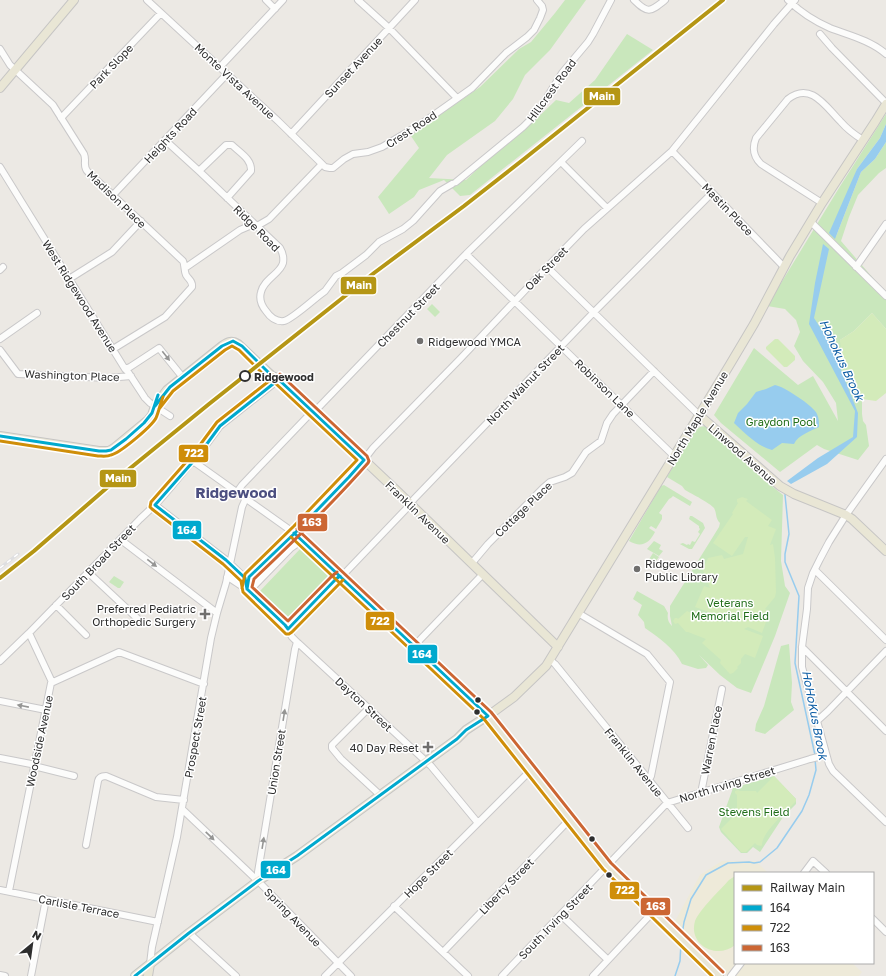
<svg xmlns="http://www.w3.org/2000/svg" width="886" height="976" font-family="'Golos Text',sans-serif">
	<rect width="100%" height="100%" fill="#ece9e4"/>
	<path fill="#eeead9" d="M722 861H756L768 873H735V963H852L862 972 859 976H728L674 923 700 875Z"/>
	<path fill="#c9e7bc" d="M565 0H586L550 50 525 75 513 99 495 121 447 155 429 178 466 180 485 162 528 127 556 100 569 103 595 80 627 34 653 50 470 195 460 196 444 180 419 190 414 197 389 214 378 197 419 148 411 136 438 116 480 87 519 49 531 42 555 13Z
		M886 114V124L880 138 857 169 835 239 861 172 875 159 886 142V168L879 173 858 195 849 217 841 241 886 293V329L872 313 854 331 840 340 862 399V414L863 421 866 425 869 446 858 460 824 449 817 445 780 472 721 423 714 415 754 348 798 385 813 376 838 421 836 403 823 382 803 361 794 346 800 332 796 320 785 309 767 306 839 188Z
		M432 304 440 312 435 317 427 309Z
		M705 426 764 480 783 495 781 561 785 586 790 593 775 636 751 693 737 688 720 675 699 655 708 665 706 668 698 669 682 664C674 648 659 638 645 628L644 622 638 615 642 605 633 599 637 591 664 606 668 613C667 618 668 622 672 626L670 616V606L719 527 720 523C715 518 717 513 714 508 710 503 692 494 685 490L682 486 667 477 695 430 700 427Z
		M664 485 692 502 690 506 673 496 671 498 669 499 659 513 662 515V519L656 529 651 526 649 528 655 532C649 544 641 548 629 541L661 486Z
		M690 516H692L703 523 705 528 692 549H689L678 543 680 544 683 543 687 545 688 544 690 545 692 541 695 542 700 534 698 532 700 529 699 528V526L689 519Z
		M654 541 661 545 659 549 663 551 659 556 647 549Z
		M301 548 330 576 289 618 260 591Z
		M653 553 659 557C656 561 653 565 648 561Z
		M114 576 124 582 120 588H118L109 582Z
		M789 644 792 683 791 702 794 710 765 734 755 731 756 724 764 706 781 646Z
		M774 776 796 799V804L783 817 760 852 753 847 747 853H741L721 832 719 827 733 788Z"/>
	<path fill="#d3ebba" d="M872 313 886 329V393L876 401 862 399 842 361 840 340 854 331Z
		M775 339H778L795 356V360L787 367H784L766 349V347Z
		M742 497 748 499 746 501 772 520 768 526 776 529 770 545 773 544 775 558 776 592 775 597 765 609 770 611 762 633 748 627 744 629 763 636 755 658 745 654 741 659V663L737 667 738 668 733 673 730 674 720 663 721 660 702 643 706 639 688 632H686L678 623 675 624 673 621 675 618H677L678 619 687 611 691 613 694 617 697 611 729 623 728 619 695 607 704 586 710 588 703 570 708 558 722 555 724 559 743 554 748 537H745L732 556 713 543 733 514 732 513 738 503 737 502V499Z
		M774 776 796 799V801C787 811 762 832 762 845L761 846 757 845 755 843 746 852H741L721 829 739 811 737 810V795L735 793V791L738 790 740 791H756L757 793Z
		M735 876V945C717 960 688 945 695 921 699 910 721 889 729 880Z"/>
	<path fill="#97ccee" d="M886 124V142L875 159 861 172 835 239 829 233 857 169 880 138Z
		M823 244 829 249 814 318 831 344 858 413 857 437 827 464 791 484 787 481 818 458 853 437 855 411 809 324 815 283Z
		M775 385C783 386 814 406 817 414 819 418 819 423 819 427 811 431 798 435 794 444L782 443 772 450C757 446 745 433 734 423L738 413 747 404 756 392 766 389Z"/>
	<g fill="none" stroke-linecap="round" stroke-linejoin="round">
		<path stroke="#97ccee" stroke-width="1.5" d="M786 492 785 495 789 534 785 554V562L799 596 795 663 815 755
			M682 935 684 922 691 899 706 875 728 863 749 862 754 863 760 862 777 848 802 811 809 795 816 770 815 759
			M675 976 680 961 681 943"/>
		<g stroke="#c9c8c9" stroke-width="8">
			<path id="minor" d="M147 0 278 121 322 164 325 167 330 168H333L344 159 353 154 368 152 382 147 421 124 472 88 506 53 527 37 534 30 540 18 543 10 542 6 537 0
				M266 0 275 9
				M358 0 389 28 457 98
				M634 0C648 14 650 12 665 0
				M788 0C800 12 814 21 830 28 848 35 870 40 886 54
				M820 34 832 48 886 103
				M0 49 10 65 53 105 84 154C87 161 82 166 88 172L183 261C185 265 184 271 186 275 189 280 193 281 192 287L165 317 113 349
				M220 67 283 0
				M61 118 161 13
				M291 134 415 0
				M165 140 199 171 280 248C283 253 284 257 283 263 280 274 264 279 261 292 259 299 261 305 266 311 270 317 276 322 284 321 291 320 313 300 321 294L325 291 336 276 342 273 366 255 379 242 403 229 413 221 440 191 452 184
				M672 151 784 267
				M561 162 607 208
				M0 167 125 369 128 372 145 398 150 403 170 416
				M199 171 226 145H232C240 153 252 159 251 171L227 198
				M456 182 523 127 534 116 539 110 562 73 588 42 593 34 611 0
				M113 195 227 74
				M822 203 761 164C753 156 752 148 756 138L788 99C811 81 826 107 841 122 847 129 855 135 863 140
				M811 222 886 296
				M257 226 269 219 322 164
				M466 254 674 456
				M547 267 699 415
				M856 267 886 224
				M185 268 240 230 254 224
				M0 270 3 267
				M69 279 112 252 141 221
				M0 339 37 313
				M0 350 18 374 108 378 131 376
				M125 369 130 367 159 348 180 374
				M886 459 846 515 829 542 820 559 813 573 808 588 807 609 802 647V667L829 764 833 771 886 822
				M193 461 290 530 299 537 488 716
				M237 492 242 485 308 416 318 408 466 254 582 141
				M155 505 226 560 245 578 246 581 247 585
				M121 540 217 613
				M472 563 488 544 543 488 550 482 565 477 572 473 586 452 601 441 607 423 613 414 654 371
				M815 570 886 640
				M87 574 92 576 139 620
				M227 577C234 580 240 586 247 589L285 625 292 637 297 642 431 766 478 823
				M247 589 249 577 298 530 349 477 360 465 373 448 461 358 547 267 584 229 672 151 774 24 795 0
				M247 589 255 585 291 548 302 540
				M56 605 86 635
				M578 613 647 654 670 682 654 761 651 776 649 780
				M288 629 336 579 344 574 408 507 414 499 593 313 712 193
				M29 633 52 682
				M414 646 483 574
				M802 647 886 731
				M550 660 555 664 688 828
				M0 661 29 633 140 519 158 502 171 487 188 466 198 456 220 426 273 384 277 378
				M0 701 46 710
				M368 709 332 745V748L341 759 380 795
				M817 721 828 711 886 651
				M0 758 31 764 38 767 74 776
				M703 791 702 788 722 689
				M182 809 258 881 351 976
				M86 845 98 781C99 777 102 776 106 776L156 797 184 800
				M804 873 813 861 826 873
				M258 881V872L295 649 297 642
				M0 890 158 922
				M9 891 51 683 119 652 204 684
				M394 906 468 976
				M561 915 608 960
				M873 919 886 932
				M189 933 236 976
				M443 952 570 819
				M150 964 152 947 177 837 211 638 217 613 226 583 242 507 246 498
				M0 975 5 976
				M31 976 46 899
				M325 976 531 770
				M502 976 667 803 810 759 826 755
				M593 976 653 912
				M731 976 741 963"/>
		</g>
		<g stroke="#c6c5c4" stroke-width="10">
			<path id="major" d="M0 88 74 0
				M155 406 167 390 222 346C228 342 232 340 238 344L272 376 277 378 290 390 397 491 558 647
				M699 415 780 486 794 494 846 515 852 519 886 551
				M0 436 99 451H109L114 448 148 420 152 415 156 403
				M488 716 607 866 719 976
				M135 976 189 933 258 881 297 856 457 739 466 730 492 713 514 697 546 666 729 366 754 324 790 256 822 203 875 122 886 104
				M148 976 150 964"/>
		</g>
		<use href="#minor" stroke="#fcfcfb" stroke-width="6"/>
		<use href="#major" stroke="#e9e6d5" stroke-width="8"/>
		<g stroke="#dfdfe1" stroke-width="3">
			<path id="rail" d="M0 568 18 554"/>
		</g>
		<use href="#rail" stroke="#fff" stroke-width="1.5" stroke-dasharray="4.5" stroke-linecap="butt"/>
		<g stroke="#fff" stroke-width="6">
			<path id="bus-1" d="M277 378 273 384 220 426 198 456 155 505 226 560 245 578 247 589 285 625 288 629 336 579 340 576
				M155 406 170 387 222 346 233 341 242 346 272 376 277 378 364 460 349 477 298 530 249 577 247 589
				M0 436 99 451H106L111 450 126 439 144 423 152 413 158 395
				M135 976 189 933 258 881 297 856 457 739 466 730 488 716 294 533"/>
		</g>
		<g stroke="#fff" stroke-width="6">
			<path id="bus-2" d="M273 375 269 381 217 422 194 453 151 502 150 507 152 509 223 564 241 581 243 592 286 634H289L292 632 343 580
				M159 409 173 391 225 350 232 346 239 350 269 380 274 382 357 460 294 526 245 574 242 588
				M0 441 98 456C102 456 107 457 111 455 120 453 151 427 156 418 159 411 160 404 163 397
				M291 537 484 719 603 869 712 976"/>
		</g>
		<g stroke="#fff" stroke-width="6">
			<path id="bus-3" d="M280 374 367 456 369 461 368 463C332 504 293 542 254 579L252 587 288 621 332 576 337 572
				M297 529 491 712 611 863 723 972"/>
		</g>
		<use href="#bus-1" stroke="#00a9ce" stroke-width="3"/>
		<use href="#bus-2" stroke="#cf8e09" stroke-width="3"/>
		<use href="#bus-3" stroke="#c63" stroke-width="3"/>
		<g stroke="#fff" stroke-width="7">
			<path id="rail-1" d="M0 578 34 551 117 479 209 404 374 273 464 206 524 159 723 0"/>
		</g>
		<use href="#rail-1" stroke="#b59615" stroke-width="4"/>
	</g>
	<defs><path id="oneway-solid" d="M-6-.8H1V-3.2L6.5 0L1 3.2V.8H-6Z"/></defs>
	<g fill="#959594">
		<use href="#oneway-solid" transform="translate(166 356) rotate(52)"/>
		<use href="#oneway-solid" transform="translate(152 563) rotate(38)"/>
		<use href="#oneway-solid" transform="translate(23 706) rotate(-169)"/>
		<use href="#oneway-solid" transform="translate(284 715) rotate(-81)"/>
		<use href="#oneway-solid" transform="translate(210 836) rotate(44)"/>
		<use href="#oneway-solid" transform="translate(263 843) rotate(-81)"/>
	</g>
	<g fill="#706f6e" stroke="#fff" stroke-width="1.5">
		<circle cx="420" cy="341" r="4"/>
		<circle cx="637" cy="569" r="4"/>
		<path d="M203 608h4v4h4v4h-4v4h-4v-4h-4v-4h4z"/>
		<path d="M426 741h4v4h4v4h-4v4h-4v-4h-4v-4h4z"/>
	</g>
	<circle fill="#fff" stroke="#2e2e2e" stroke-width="2" cx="245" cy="376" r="5"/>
	<g fill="#2e2e2e" stroke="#fff" stroke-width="1.5">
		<circle cx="478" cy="700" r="3.5"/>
		<circle cx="477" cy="712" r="3.5"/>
		<circle cx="592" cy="839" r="3.5"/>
		<circle cx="609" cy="875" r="3.5"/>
	</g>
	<g text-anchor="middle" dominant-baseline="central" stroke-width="3" stroke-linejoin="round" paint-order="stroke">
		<g font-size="11" fill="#2e2e2e" stroke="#fff">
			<text transform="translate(111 66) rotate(-46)">Park Slope</text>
			<text transform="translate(353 67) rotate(-47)">Sunset Avenue</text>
			<text transform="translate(235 81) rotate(43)">Monte Vista Avenue</text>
			<text transform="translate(551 90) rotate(-54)">Hillcrest Road</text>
			<text transform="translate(411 129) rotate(-33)">Crest Road</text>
			<text transform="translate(170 135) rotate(-47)">Heights Road</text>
			<text transform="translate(117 199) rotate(44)">Madison Place</text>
			<text transform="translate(728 209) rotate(46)">Mastin Place</text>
			<text transform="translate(257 228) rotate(45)">Ridge Road</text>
			<text transform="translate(546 268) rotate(-46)">Oak Street</text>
			<text transform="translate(80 296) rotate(58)">West Ridgewood Avenue</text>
			<text transform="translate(408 315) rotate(-46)">Chestnut Street</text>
			<text transform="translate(72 375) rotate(2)">Washington Place</text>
			<text transform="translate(525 384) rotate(-46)">North Walnut Street</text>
			<text transform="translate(605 388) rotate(44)">Robinson Lane</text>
			<text transform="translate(697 418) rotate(-59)">North Maple Avenue</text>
			<text transform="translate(743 454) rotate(41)">Linwood Avenue</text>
			<text transform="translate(523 509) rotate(-44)">Cottage Place</text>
			<text transform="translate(418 512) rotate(44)">Franklin Avenue</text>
			<text transform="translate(98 562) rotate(-46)">South Broad Street</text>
			<text transform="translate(364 704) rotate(43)">Dayton Street</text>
			<text transform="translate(195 737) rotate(-80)">Prospect Street</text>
			<text transform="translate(711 740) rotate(-79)">Warren Place</text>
			<text transform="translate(39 741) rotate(-78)">Woodside Avenue</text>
			<text transform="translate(276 762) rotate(-81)">Union Street</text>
			<text transform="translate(634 762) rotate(51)">Franklin Avenue</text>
			<text transform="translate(727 784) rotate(-17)">North Irving Street</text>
			<text transform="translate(428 873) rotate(-45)">Hope Street</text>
			<text transform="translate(506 886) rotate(-46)">Liberty Street</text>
			<text transform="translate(79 906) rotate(11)">Carlisle Terrace</text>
			<text transform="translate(293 917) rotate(46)">Spring Avenue</text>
			<text transform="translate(555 921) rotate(-46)">South Irving Street</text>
		</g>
		<g font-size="11" fill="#2e2e2e" stroke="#fff" text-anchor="start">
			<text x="428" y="341">Ridgewood YMCA</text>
			<text x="645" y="563">Ridgewood<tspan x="645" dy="13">Public Library</tspan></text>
			<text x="196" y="608" text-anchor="end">Preferred Pediatric<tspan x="196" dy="13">Orthopedic Surgery</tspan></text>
			<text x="419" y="747" text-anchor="end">40 Day Reset</text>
		</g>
		<g font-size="11" font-weight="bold" fill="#2e2e2e" stroke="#fff" text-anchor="start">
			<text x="254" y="376">Ridgewood</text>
		</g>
		<g font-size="11" fill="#216e1a" stroke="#fff">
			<text x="781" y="421">Graydon Pool</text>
			<text x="730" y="602">Veterans<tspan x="730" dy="13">Memorial Field</tspan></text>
			<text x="754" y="811">Stevens Field</text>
		</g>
		<g font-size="12" font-style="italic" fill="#0b5ca4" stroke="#fff">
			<text transform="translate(842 360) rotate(65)">Hohokus Brook</text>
			<text transform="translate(815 715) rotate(79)">HoHoKus Brook</text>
		</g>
		<g font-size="15" font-weight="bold" fill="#4c4f80" stroke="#fff">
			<text x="236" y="492">Ridgewood</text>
		</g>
	</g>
	<g stroke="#fff" stroke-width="1.5">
		<rect x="583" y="87" width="38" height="19" rx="4" fill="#b59615"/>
		<rect x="340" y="276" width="37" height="19" rx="4" fill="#b59615"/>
		<rect x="178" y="444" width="31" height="19" rx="4" fill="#cf8e09"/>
		<rect x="99" y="469" width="38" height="19" rx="4" fill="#b59615"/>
		<rect x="297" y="513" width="31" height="19" rx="4" fill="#c63"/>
		<rect x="172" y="520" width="30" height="20" rx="4" fill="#00a9ce"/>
		<rect x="365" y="611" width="30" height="20" rx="4" fill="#cf8e09"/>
		<rect x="407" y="644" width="31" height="20" rx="4" fill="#00a9ce"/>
		<rect x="260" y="860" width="31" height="19" rx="4" fill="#00a9ce"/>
		<rect x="609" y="881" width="31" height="19" rx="4" fill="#cf8e09"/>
		<rect x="640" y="897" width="31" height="19" rx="4" fill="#c63"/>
	</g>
	<g font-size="11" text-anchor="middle" font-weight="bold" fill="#fff">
		<text x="602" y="100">Main</text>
		<text x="359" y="289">Main</text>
		<text x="194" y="457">722</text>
		<text x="118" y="482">Main</text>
		<text x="312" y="526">163</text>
		<text x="187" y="534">164</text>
		<text x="380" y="625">722</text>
		<text x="422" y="658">164</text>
		<text x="276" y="874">164</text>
		<text x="625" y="894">722</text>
		<text x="656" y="910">163</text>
	</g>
	<rect x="734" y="872" width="140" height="92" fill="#ffffff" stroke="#ababab"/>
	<rect x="742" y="885" width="20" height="6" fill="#b59615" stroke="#ababab"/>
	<text x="770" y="892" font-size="12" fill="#2e2e2e">Railway Main</text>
	<rect x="742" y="905" width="20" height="6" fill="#00a9ce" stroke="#ababab"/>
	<text x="770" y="912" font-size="12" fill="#2e2e2e">164</text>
	<rect x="742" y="925" width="20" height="6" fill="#cf8e09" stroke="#ababab"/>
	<text x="770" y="932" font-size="12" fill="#2e2e2e">722</text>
	<rect x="742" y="945" width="20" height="6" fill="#cc6633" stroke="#ababab"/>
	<text x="770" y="952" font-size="12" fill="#2e2e2e">163</text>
	<g transform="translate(32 944) rotate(29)" stroke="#ffffff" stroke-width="3" paint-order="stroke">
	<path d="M0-3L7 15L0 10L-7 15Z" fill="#2e2e2e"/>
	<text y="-6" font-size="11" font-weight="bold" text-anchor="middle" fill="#2e2e2e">N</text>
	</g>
</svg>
